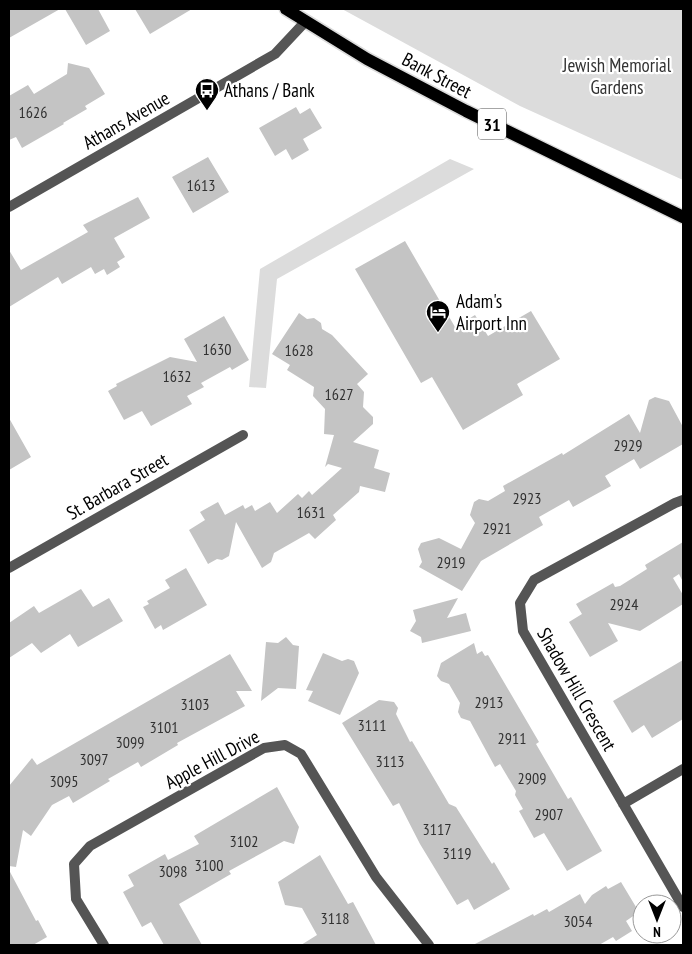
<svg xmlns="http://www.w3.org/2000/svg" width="692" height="954" font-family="'PT Sans Narrow',sans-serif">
	<rect width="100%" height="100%" fill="#fff"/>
	<path fill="#dcdcdc" d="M342 9H683V180L520 106Z
		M450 159 474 169 277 279 266 388 249 387 260 269Z"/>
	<path fill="#c4c4c4" d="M9 9H60L9 38Z
		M65 9H98L110 31 86 45Z
		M135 9H192L150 34Z
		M68 63 89 68 105 94 85 106 87 109 63 123 64 124 22 148 16 137 9 140V96L28 85 34 94 67 74Z
		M296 107 300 114 310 108 322 128 303 139 309 150 292 160 286 149 275 156 259 128Z
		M208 157 229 192 193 213 172 177Z
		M138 197 150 218 114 238 125 257 117 262 120 267 107 275 104 269 95 274 91 267 62 284 58 277 9 307V250L21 270 88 232 83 225Z
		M405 241 455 327 475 315 488 336 531 311 560 359 517 384 523 395 463 430 432 377 421 383 355 269Z
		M299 313 307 319 314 318 321 323 322 329 332 335 368 374 357 384 364 392 363 407 373 417V424L353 442 379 450 374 468 390 473 385 492 360 486 359 492 333 515 336 520 315 539 309 533 274 553 271 562 262 568 236 522 229 556 222 560 217 559 208 564 189 530 205 520 200 512 218 502 225 515 243 505 245 509 252 505 255 511 270 502 277 513 298 494 302 498 309 491 312 495 342 468 328 464 325 467 334 435 324 434 325 409 313 396 314 387 287 370 290 365 272 354Z
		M224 316 249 360 232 370 230 367 201 383 204 387 187 396 192 404 151 426 142 411 124 420 108 391 117 386 116 384 170 357 197 362 184 339Z
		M655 397 669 401 683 427V444L640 469 634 459 605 476 611 486 573 507 569 500 539 517 543 525 481 561 462 591 419 567 422 562 418 549 421 543 439 538 461 549 475 523 470 515 474 502 479 499 488 501 505 491 503 486 562 453 563 455 629 414 640 433 649 400Z
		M9 418 31 457 9 470Z
		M683 542V582L679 574 673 578 683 595V604L640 631 608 623 618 641 590 657 569 622 582 614 576 604 613 583 615 587 620 586 647 569 645 565Z
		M186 568 207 605 163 630 161 625 155 629 143 607 149 604 147 601 170 588 165 580Z
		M81 589 93 607 109 598 123 621 78 647 70 634 41 653 32 643 9 658V623L34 606 39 613Z
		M458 598 447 618 466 613 471 631 422 643 421 637 410 631 416 621 413 610Z
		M286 637 293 645 299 646 296 689 278 688 261 701 266 642 278 643Z
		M474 643 477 654 482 651 485 656 488 655 539 742 536 744 568 799 571 797 602 851 567 871 544 833 534 838 519 811 523 809 515 795 516 791 500 764 495 767 470 721 461 718 458 712 460 703 449 684 441 681 437 676 441 663Z
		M323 653 342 661 348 659 354 661 359 673 340 715 308 701 313 691 306 690Z
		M230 654 252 691H236L245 706 177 743 178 745 141 767 138 762 108 779 110 781 73 803 69 796 52 805 31 836 23 830 16 867 9 866V786L32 758 37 765Z
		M683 660V719L652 738 644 725 632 733 613 701Z
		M379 700 394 702 398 708 396 714 410 742 412 741 449 804 456 807 492 864 494 862 510 889 474 910 468 899 457 905 420 844 399 803 393 806 342 723Z
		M277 787 299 827 294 844 284 841 229 871 231 874 179 904 202 945H164L151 922 142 927 123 892 134 886 128 875 165 854 168 860 199 844 194 836Z
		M320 855 348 904 353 902 376 945H301L317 935 302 908 285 905 278 882Z
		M9 870 36 921 38 920 47 937 33 945H9Z
		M621 882 639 912 626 921 632 931 616 941 613 937 599 945H473L533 914 534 916 547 909 549 912 580 894 585 904 592 895 606 886 608 889Z"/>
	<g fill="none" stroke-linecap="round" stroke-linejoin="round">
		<g stroke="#dbdbdb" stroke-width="15">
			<path id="primary" d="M286 9 367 59 466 111 683 217"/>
		</g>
		<path stroke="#555" stroke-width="10" d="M9 207 275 54 305 22
			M683 500 675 503 534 580 520 603 523 631 683 907
			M9 568 243 435
			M623 804 683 769
			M104 945 76 899 74 864 90 846 264 748 285 745 301 754 376 877 429 945"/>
		<use href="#primary" stroke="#000" stroke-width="12"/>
	</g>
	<defs>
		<g id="bus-pin" transform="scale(1.25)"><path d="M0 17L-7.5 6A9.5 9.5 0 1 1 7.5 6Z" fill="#000" stroke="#fff"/><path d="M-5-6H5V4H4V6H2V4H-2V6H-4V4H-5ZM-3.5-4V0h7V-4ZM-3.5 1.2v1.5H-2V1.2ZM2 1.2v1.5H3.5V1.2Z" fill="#fff"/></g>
		<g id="hotel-pin" transform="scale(1.25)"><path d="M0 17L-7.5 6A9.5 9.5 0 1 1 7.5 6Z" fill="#000" stroke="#fff"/><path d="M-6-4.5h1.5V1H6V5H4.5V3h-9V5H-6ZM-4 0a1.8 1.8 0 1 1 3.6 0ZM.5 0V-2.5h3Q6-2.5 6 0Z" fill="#fff"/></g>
	</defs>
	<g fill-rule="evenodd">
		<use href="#bus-pin" x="207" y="90"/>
		<use href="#hotel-pin" x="438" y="312"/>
	</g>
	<g text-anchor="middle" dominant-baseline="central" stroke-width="4.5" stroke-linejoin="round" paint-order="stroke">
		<g font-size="16" fill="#313131">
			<text x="33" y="112">1626</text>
			<text x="201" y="185">1613</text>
			<text x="217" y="349">1630</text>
			<text x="299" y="350">1628</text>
			<text x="177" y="376">1632</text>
			<text x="339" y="394">1627</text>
			<text x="628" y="445">2929</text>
			<text x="527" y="498">2923</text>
			<text x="311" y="512">1631</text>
			<text x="497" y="528">2921</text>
			<text x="451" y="562">2919</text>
			<text x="624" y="604">2924</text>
			<text x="489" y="702">2913</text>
			<text x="195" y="704">3103</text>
			<text x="372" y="725">3111</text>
			<text x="164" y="727">3101</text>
			<text x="512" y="738">2911</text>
			<text x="130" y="742">3099</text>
			<text x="94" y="759">3097</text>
			<text x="390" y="761">3113</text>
			<text x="532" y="778">2909</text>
			<text x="64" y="781">3095</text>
			<text x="549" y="814">2907</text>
			<text x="437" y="829">3117</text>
			<text x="244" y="841">3102</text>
			<text x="457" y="853">3119</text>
			<text x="209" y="865">3100</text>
			<text x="173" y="871">3098</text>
			<text x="335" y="918">3118</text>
			<text x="578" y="921">3054</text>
		</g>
		<rect fill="#fff" stroke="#4c4c4c" stroke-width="1" x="478" y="108.5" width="28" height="31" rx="4"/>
		<g font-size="18" font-weight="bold" fill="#000">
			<text x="492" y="124">31</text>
		</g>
		<g font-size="19" fill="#333" stroke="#fff">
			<text x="617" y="65">Jewish Memorial<tspan x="617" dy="22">Gardens</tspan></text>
		</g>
		<g font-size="19" fill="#000" stroke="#fff">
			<text transform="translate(437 75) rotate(28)">Bank Street</text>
			<text transform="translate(126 120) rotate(-30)">Athans Avenue</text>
			<text transform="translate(117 486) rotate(-30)">St. Barbara Street</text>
			<text transform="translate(577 689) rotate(60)">Shadow Hill Crescent</text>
			<text transform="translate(212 759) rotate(-28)">Apple Hill Drive</text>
		</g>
		<g font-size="19" fill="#000" stroke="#fff" text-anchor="start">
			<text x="224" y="90">Athans / Bank</text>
			<text x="456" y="301">Adam's<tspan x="456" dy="22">Airport Inn</tspan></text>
		</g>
	</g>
	<rect width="692" height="954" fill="none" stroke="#000000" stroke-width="20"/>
	<g transform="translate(657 919) rotate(180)"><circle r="24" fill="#ffffff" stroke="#999999"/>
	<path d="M0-4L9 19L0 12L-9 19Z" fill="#000000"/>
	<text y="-8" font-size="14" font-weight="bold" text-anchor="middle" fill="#000000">N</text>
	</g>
</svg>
